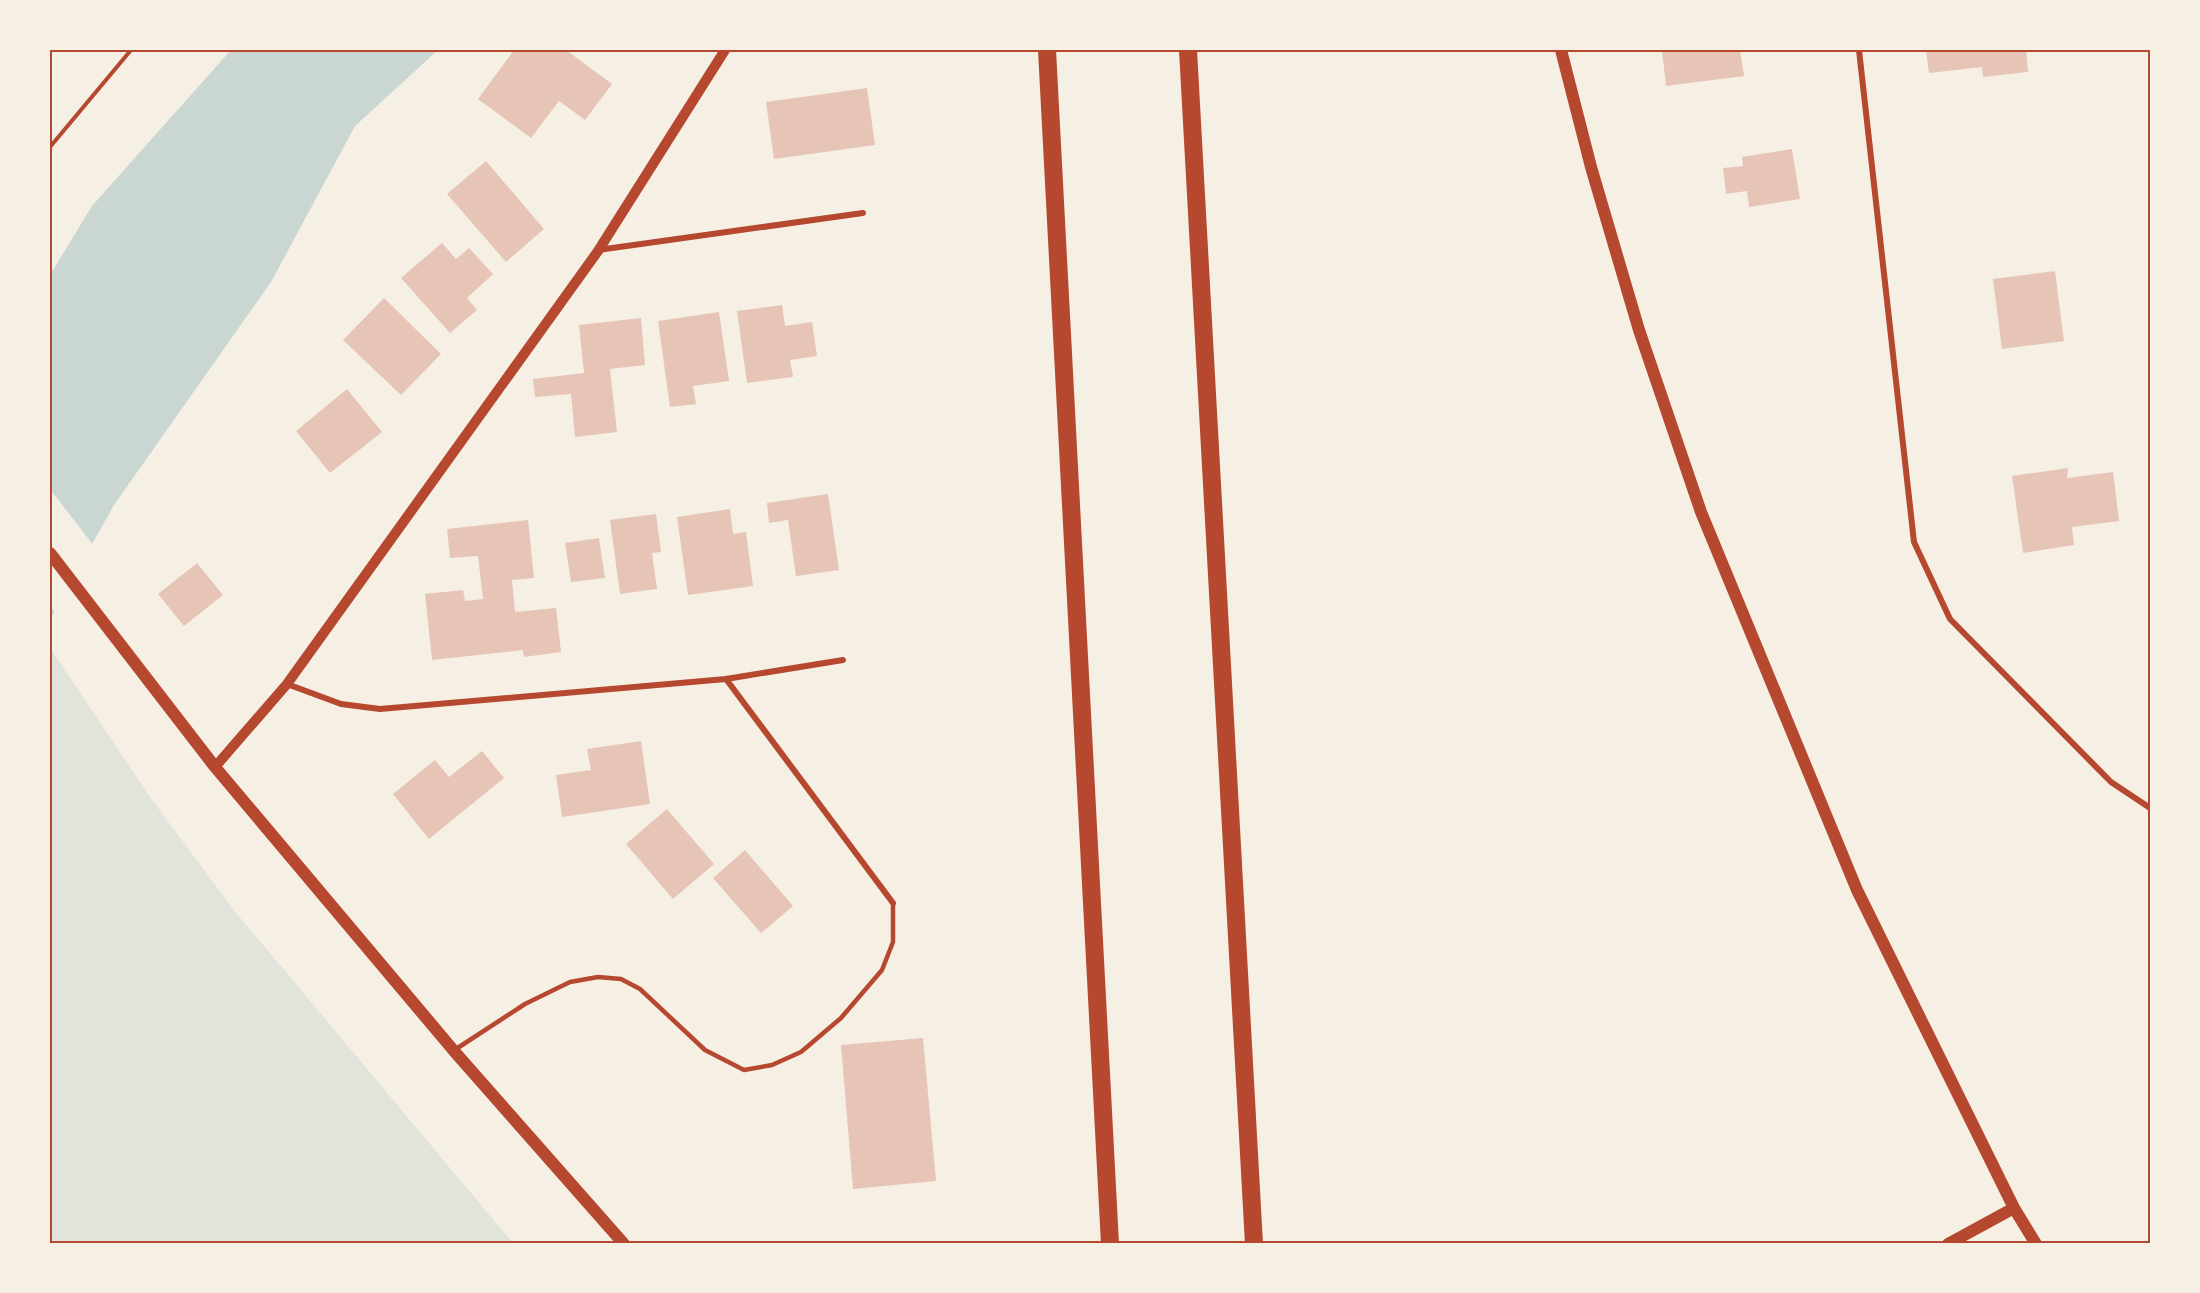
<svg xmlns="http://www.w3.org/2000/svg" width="2200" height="1293" font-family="'PT Sans',sans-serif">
	<rect width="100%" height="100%" fill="#f6efe4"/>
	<path fill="#e2e4dc" d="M50 648 150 797 233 909 513 1243H50Z"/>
	<path fill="#c9d6d2" d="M231 50H438L355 126 271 282 114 505 50 619V275L92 206Z"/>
	<path fill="#f6efe4" d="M50 489 94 546 56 614 50 606Z"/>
	<path fill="#e6c5b7" d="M514 50H566L612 84 585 120 559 101 531 138 478 99Z
		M1662 50H1740L1744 76 1666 86Z
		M1926 50H2026L2028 72 1983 77 1982 67 1929 73Z
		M867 88 875 145 774 159 766 102Z
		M1792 149 1800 199 1749 207 1747 191 1726 194 1723 168 1743 166 1742 157Z
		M486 161 544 229 506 262 447 194Z
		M442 243 456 259 469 248 493 274 467 298 477 310 450 333 401 278Z
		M2055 271 2064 341 2002 349 1993 279Z
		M384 298 441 354 401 395 343 340Z
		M782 305 785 326 812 322 817 356 790 360 793 377 747 383 737 311Z
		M719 312 729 381 693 386 696 404 670 407 658 321Z
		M641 318 645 365 610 369 617 432 575 437 571 394 535 397 533 379 584 373 579 325Z
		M347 389 382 432 330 473 296 431Z
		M2068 468 2067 478 2113 472 2119 521 2072 527 2074 545 2023 553 2012 476Z
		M828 494 839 570 796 576 788 520 769 523 767 503Z
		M730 509 733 534 746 532 753 586 688 595 677 517Z
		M656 514 661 552 652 553 657 589 620 594 610 520Z
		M528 520 534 578 512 580 515 612 556 608 561 652 524 657 523 650 432 660 425 594 463 590 465 601 483 599 478 556 450 558 447 529Z
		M599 538 605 578 571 582 565 543Z
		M197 563 223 595 184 626 158 594Z
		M641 741 650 804 562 817 556 775 591 770 587 749Z
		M482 751 504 778 429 839 393 794 435 760 449 777Z
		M667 809 714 864 673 899 626 844Z
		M745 850 793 906 761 933 713 878Z
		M923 1038 936 1181 853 1189 841 1045Z"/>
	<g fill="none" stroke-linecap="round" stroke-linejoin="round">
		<path stroke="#b5482f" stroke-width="4" d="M50 147 131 50"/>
		<path stroke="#b5482f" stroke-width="4.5" d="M456 1049 525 1004 570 982 598 977 621 979 640 989 705 1050 744 1070 772 1065 801 1052 841 1018 882 970 893 942V903"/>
		<path stroke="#b5482f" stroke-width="6" d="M1859 50 1914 542 1950 619 2111 782 2150 808
			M598 250 863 213
			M726 679 893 903
			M287 684 341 704 380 709 726 679 843 660"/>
		<path stroke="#b5482f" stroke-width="10" d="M215 767 287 684 598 251 725 50"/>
		<path stroke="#b5482f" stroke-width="12" d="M1561 50 1591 167 1639 330 1701 512 1857 890 2014 1208 2036 1244
			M50 553 215 767 454 1051 624 1244
			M1948 1244 2014 1208"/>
		<path stroke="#b5482f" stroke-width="18" d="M1047 50 1110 1244
			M1188 50 1254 1244"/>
	</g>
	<rect width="2200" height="1293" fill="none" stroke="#f6efe4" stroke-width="102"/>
	<rect x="51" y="51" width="2098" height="1191" fill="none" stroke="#b5482f" stroke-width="2"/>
</svg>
